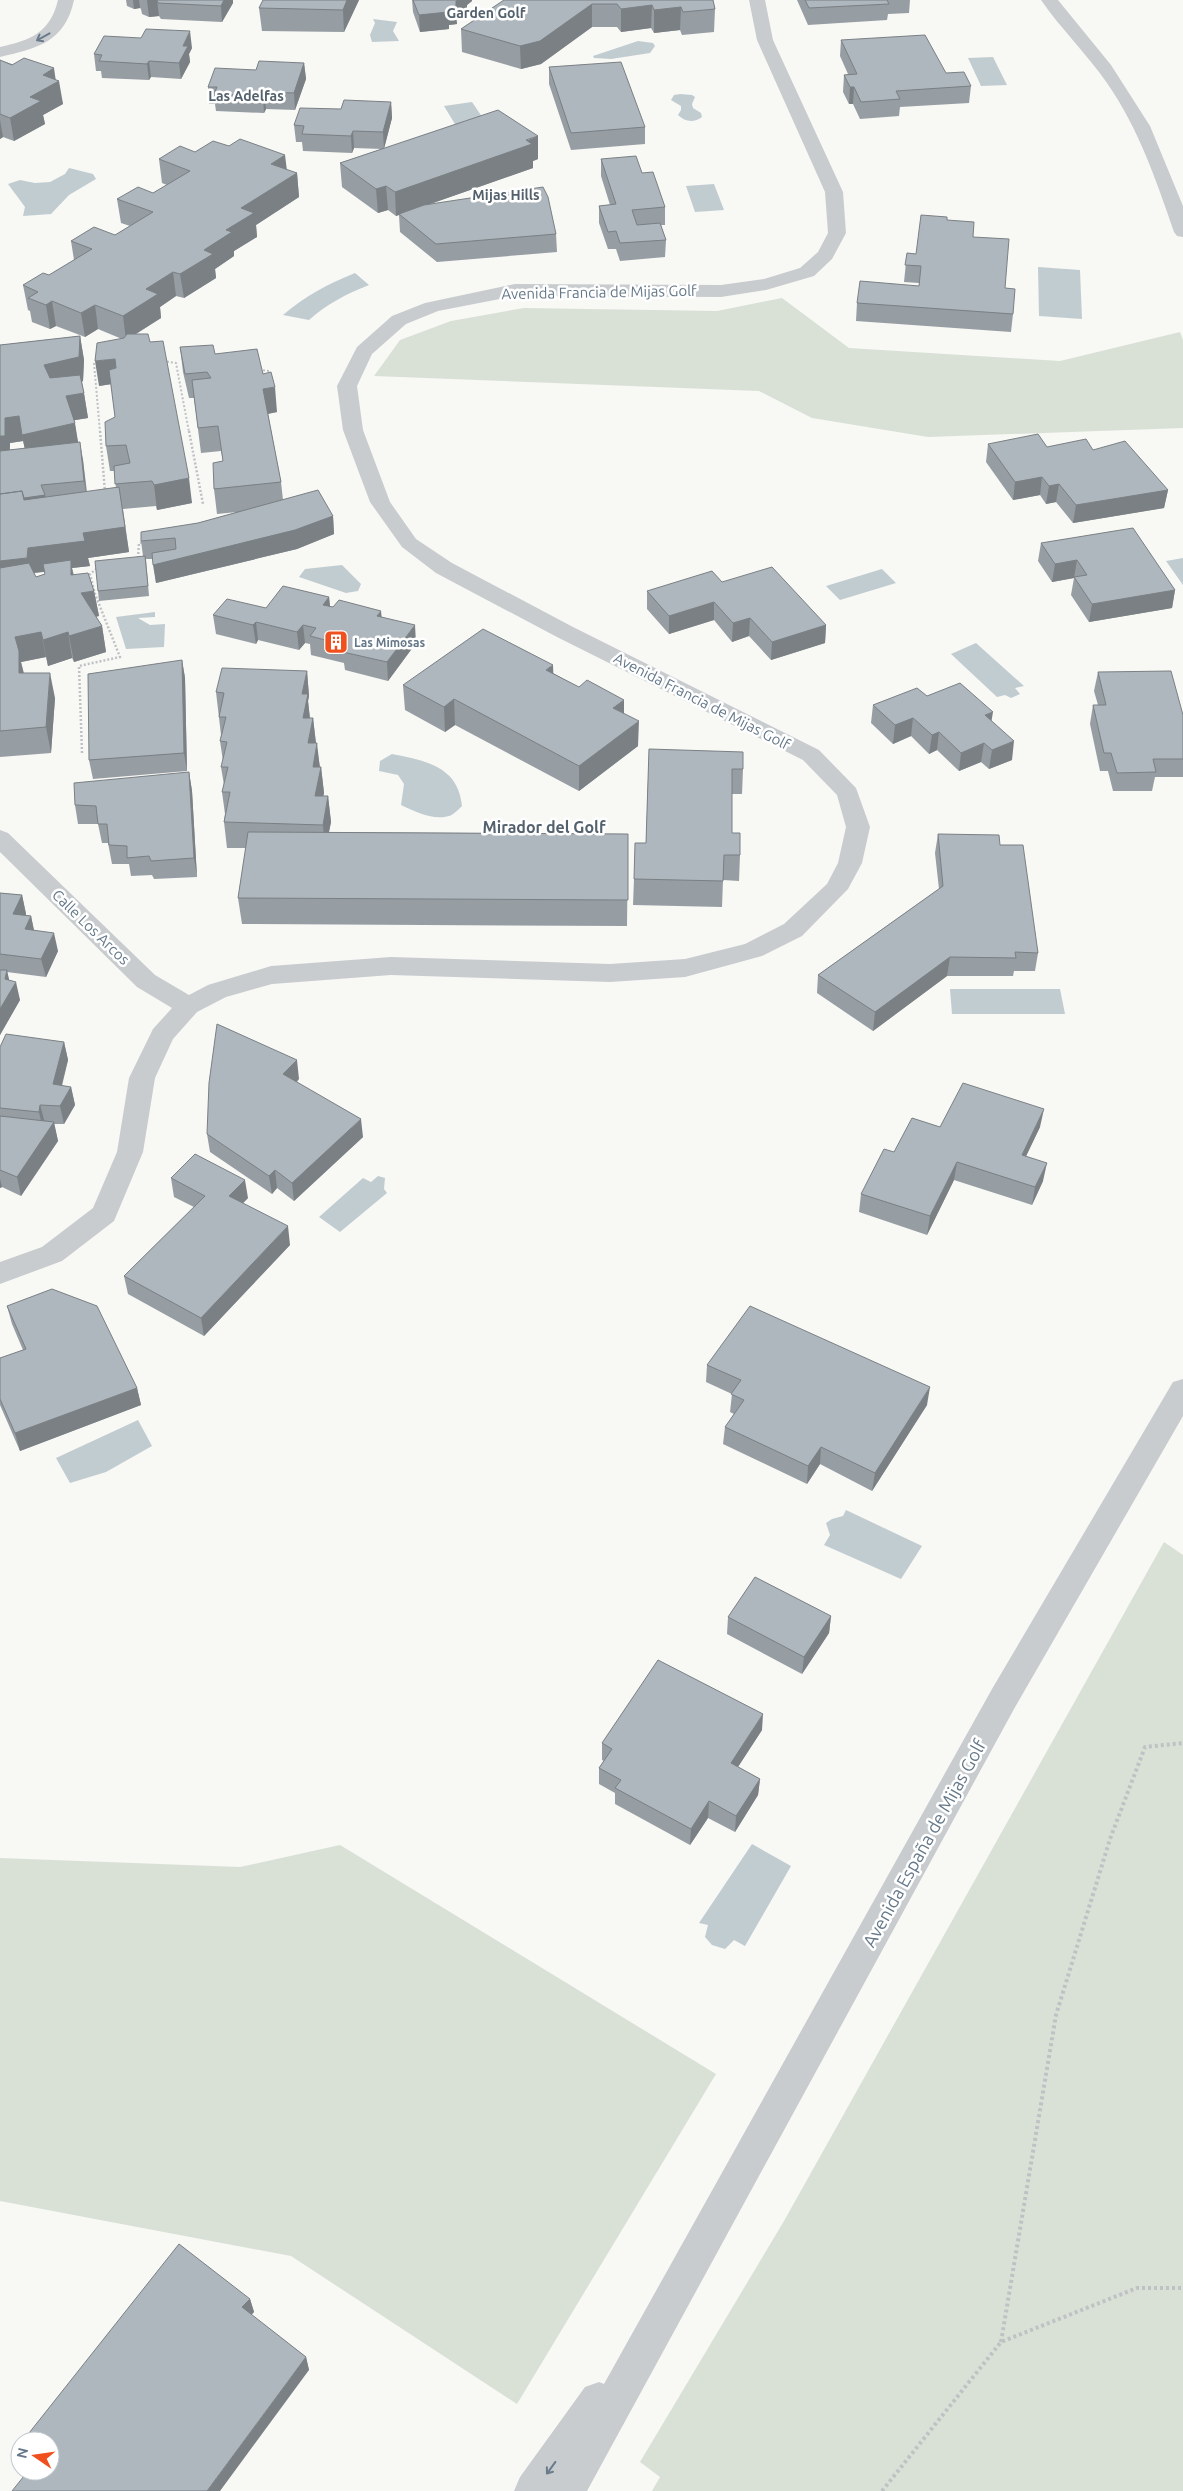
<svg xmlns="http://www.w3.org/2000/svg" width="1183" height="2491" font-family="Ubuntu,sans-serif">
	<rect width="100%" height="100%" fill="#f8f8f5"/>
	<path fill="#d9e1d6" d="M782 298 849 348 1060 361 1180 332 1183 340V428L928 437 812 418 759 391 374 376 400 340 451 321 524 308 717 311Z
		M1164 1542 1183 1555V2491H652L660 2477 640 2462 784 2221Z
		M340 1845 716 2074 517 2404 291 2256 0 2201V1858L240 1867Z"/>
	<path fill="#c1ccd1" d="M373 19 397 22 393 31 399 41 372 42 370 35 375 23Z
		M638 41 653 43 655 46 650 53 611 59 594 58 593 56Z
		M993 57 1007 85 981 86 968 58Z
		M680 94 692 95 695 97 692 104 693 108 701 113 702 117C694 123 685 122 678 115L681 110V106L671 100 674 95Z
		M472 102 487 124 458 129 444 106Z
		M69 168 93 174 96 179 69 195 51 214 23 216 25 207 8 184 20 180 35 183 50 182 65 174Z
		M714 184 724 210 695 212 686 186Z
		M1038 267 1080 270 1082 319 1039 316Z
		M355 273 369 285C346 294 327 304 309 320L283 315C305 296 328 284 355 273Z
		M1183 558V585L1166 561Z
		M342 565 361 584 358 591 346 593 299 577 305 569Z
		M882 569 896 583 840 600 826 586Z
		M155 612V617L138 618 150 625 165 624 164 647 126 649 116 617Z
		M976 643 1024 686 1015 688 1020 694 1011 698 1005 695 997 697 951 654Z
		M392 754C426 761 458 766 462 806 459 809 453 815 449 816 433 821 414 811 401 805L404 784 398 775 379 771 380 761Z
		M950 989H1060L1065 1014H952Z
		M378 1176 385 1178 384 1189 387 1193 340 1232 319 1217 363 1178 371 1182Z
		M138 1420 152 1446 106 1472 70 1483 56 1458Z
		M846 1510 922 1546 901 1579 824 1545 830 1535 826 1523 832 1519 843 1516Z
		M752 1844 791 1866 745 1946 734 1940 725 1949 712 1945 705 1937 708 1925 699 1923Z"/>
	<g fill="none" stroke-linecap="round" stroke-linejoin="round">
		<path stroke="#bfc2c4" stroke-width="2" stroke-dasharray="2 2" stroke-linecap="butt" d="M163 361 176 363 189 432
			M94 363 100 432
			M259 370 270 371"/>
		<path stroke="#bfc2c4" stroke-width="2.5" stroke-dasharray="2 2" stroke-linecap="butt" d="M100 431 105 492
			M189 431 203 504
			M138 558 139 543 145 542
			M82 753 79 666 120 657 95 594 90 574 100 566"/>
		<path stroke="#bfc2c4" stroke-width="4" stroke-dasharray="3 3" stroke-linecap="butt" d="M1001 2342 1056 2015 1110 1839 1145 1747 1183 1743
			M882 2491 1001 2342 1137 2288H1183"/>
		<path fill="#c8cccf" fill-rule="evenodd" d="M58 0H74C65 42 38 48 0 57V47C31 40 50 33 58 0Z
			M749 0H765L773 40 843 192 846 233 832 259 814 276 766 290 721 297 515 296 438 311 406 324 372 354 357 386 363 430 390 502 416 539 452 563 573 627 819 750 856 788 870 827 862 863 848 889 802 936 762 956 685 977 610 982 391 975 272 984 226 997 197 1012 173 1039 155 1078 143 1152 114 1221 62 1261 0 1284V1262L42 1247 93 1208 117 1152 129 1078 153 1029 172 1008 137 987 0 852V830L8 833 155 975 189 995 208 985 271 966 391 957 610 964 685 959 745 944 784 924 827 884 838 863 846 827 837 795 803 760 557 637 436 573 402 547 370 502 343 430 337 386 357 347 392 316 425 303 515 284 721 285 764 279 800 268 818 252 828 233 825 192 757 40Z
			M1041 0H1058L1111 65 1150 126 1183 206V237L1177 236 1174 232C1156 180 1139 129 1107 83 1087 54 1061 29 1041 0Z
			M1183 1379V1416L1014 1709 587 2491H514L520 2477 585 2387 599 2382 604 2384 992 1689 1173 1382Z"/>
	</g>
	<path fill="#969da3" fill-rule="evenodd" d="M126 0H233V3L222 22 161 19 159 16 149 17 142 14 141 9 140 8 134 9 127 6Z
		M263 0H359L344 32 262 31 259 8Z
		M412 0H472V1L467 5V13L456 17 457 24 449 25V29L420 32 413 12Z
		M504 0H713L715 9 714 32 682 35 680 30 654 33 651 28 621 32 617 27H592L541 64 521 69 462 52 461 29Z
		M797 0H910L909 13 888 14 887 20 808 25Z
		M841 40 946 73 971 86 969 103 900 107 899 116 860 119 853 104H849L843 92 844 75 848 74 840 56Z
		M192 48 189 54 190 62 181 79 151 77 149 80 102 78 101 71H96L94 54Z
		M0 60 56 79 63 104 43 115 45 124 14 141 3 137 0 139Z
		M304 63 306 79 295 110 266 109 264 113 216 111 215 104H209L208 87 256 70Z
		M549 67 645 127V144L571 150 549 84Z
		M391 102 392 118 384 148 538 159 533 161V168L430 204 556 234 557 252 437 262 400 232 399 215 396 216 388 210 378 213 342 187 340 163 382 149 354 148 352 153 303 151 302 142H296L294 125 341 109Z
		M195 152 287 170 297 173 299 197 256 225 257 237 234 251V256L215 269 216 278 184 298 176 296 160 307 161 318 136 334 192 503 157 510 156 506 123 509 129 552 88 558 90 566 72 568 74 575 94 591 99 616 96 617 102 626 106 652 74 662 72 658 48 666 46 657 21 662 24 673 55 698 51 753 0 757V345L80 336 84 360 83 381 82 382 88 418 74 420 78 443 83 460 87 492 116 488 114 471H110L106 446 115 417 111 384 99 386 122 339 98 329 85 337 56 326 50 329 32 322 30 311 28 310 23 285 49 275 74 260 71 241 115 235 130 226 121 223 117 199 153 193 167 185 162 183 159 159ZM23 441 25 449 10 450V443ZM44 572 45 574 36 577 34 573Z
		M601 159 665 207V225H661L666 240 665 257 620 261 616 249H608L599 223V206L610 205 601 176Z
		M947 220 973 237 1005 288 1013 314 1011 332 856 321 857 303 919 286V283L904 282 907 253 916 254Z
		M180 347 215 354 263 374 277 412 268 414 281 482 283 500 333 516 334 534 297 549 156 583 153 559H146L149 596 99 601 98 591 143 556 141 541 198 523 237 512 217 514 214 489 223 461 221 451 201 453 194 398H189L183 372Z
		M988 444 1093 450 1168 490 1164 508 1073 523 1056 502 1046 504 1040 495 1013 500 986 462Z
		M1041 543 1175 590 1172 608 1089 622 1071 595 1074 578 1052 582 1038 561Z
		M722 582 826 625 825 643 771 660 749 636 732 642 714 620 669 634 647 609V591Z
		M329 597 330 607 382 617 416 643 388 681 345 670 344 663 311 655 310 644 305 643 299 650 258 640 256 644 216 634 213 615 266 608Z
		M182 660 185 678 187 771 93 779 89 760Z
		M307 671 309 696 308 701 310 718H313L316 743 320 767H321L324 793 323 796H328L331 822 329 832 628 834 627 926 242 924 238 898 246 848H227L224 822 225 814 222 792 224 785 221 767 223 761 220 741 221 735 216 692Z
		M1098 672 1183 715V777H1155L1152 791H1113L1108 771H1100L1090 724 1093 705H1098L1094 691Z
		M553 673 624 713 638 746 579 791 455 725 445 732 405 710 403 685Z
		M927 696 991 721 1012 760 989 769 981 762 959 771 937 750 929 754 911 736 893 744 871 723 873 705Z
		M649 749 743 769 742 794H732V833L740 855 739 881 723 880 722 907 633 905 634 879 646 843Z
		M189 772 192 791 197 877 154 879 152 875 131 876 129 864H112L108 843H102L98 824H78L75 805Z
		M938 834 1000 845 1038 953 1035 971H1014L1013 976H947L873 1031 817 993 818 975 939 889 935 853Z
		M0 893 22 895 26 914V915L31 916 34 931 58 951 46 977 7 972 9 980 20 1000 0 1035Z
		M64 1042 68 1060 62 1086 71 1087 75 1105 64 1124H54L58 1141 21 1196 2 1187 0 1188V1047Z
		M299 1079 297 1082 363 1137 294 1201 277 1188 272 1194 210 1152 207 1134Z
		M940 1127H1040L1026 1156 1043 1181 1032 1205 954 1180 927 1235 859 1212 861 1194 894 1152Z
		M171 1178 248 1198 243 1203 290 1245 204 1336 128 1294 124 1276 194 1207 174 1197Z
		M7 1306 137 1388 141 1405 20 1451 0 1405V1358L23 1350 12 1324Z
		M707 1365 927 1405 872 1491 820 1464 807 1484 723 1444 725 1427 734 1414 730 1412 732 1394 706 1382Z
		M831 1616 829 1633 802 1674 727 1634 728 1617Z
		M762 1730 738 1767 760 1779 758 1795 735 1832 708 1818 690 1845 615 1804V1793L599 1784V1768L604 1761 602 1760V1743Z
		M250 2299 254 2312 251 2315 306 2357 309 2370 50 2471V2441H33L29 2433Z"/>
	<path fill="#7a8084" d="M133 0H139L140 8 134 9Z
		M147 0H157L159 16 149 17Z
		M224 0H233V3L222 22 221 6Z
		M347 0H359L344 32 343 10Z
		M458 0H472V1L467 5V13L456 17 457 24 449 25V29L420 32 419 15 448 8 456 1Z
		M592 4V27L541 64 521 69 520 46Z
		M652 5 651 28 621 32V9Z
		M681 7 680 30 654 33V10Z
		M190 31 192 48 189 54 190 62 181 79 179 63 183 46Z
		M149 61 151 77 149 80 147 64Z
		M304 63 306 79 295 110 294 93Z
		M54 68 56 82 59 81 63 104 43 115 45 124 14 141 10 118 30 97 43 75Z
		M850 87H854L853 104H849Z
		M264 92 266 109 264 113 263 96Z
		M391 102 392 118 384 149 383 132Z
		M0 120 3 137 0 139Z
		M353 131 354 148 352 153 351 136Z
		M538 136V159L533 161V168L396 216 395 192Z
		M285 155 288 179 297 173 299 197 256 225 257 237 234 251V256L215 269 216 278 184 298 180 274 204 250 226 230 271 164Z
		M386 186 388 210 378 213 376 189Z
		M173 272 176 296 160 307 161 318 126 340 123 316 146 289Z
		M52 301 56 326 50 329 46 305Z
		M95 305 98 329 85 337 81 313Z
		M80 336 84 360 83 381 48 390 44 365Z
		M115 359 119 383 99 386 95 361Z
		M275 387 277 412 266 414 263 389Z
		M84 393 88 418 70 421 66 396Z
		M19 416 23 441 10 443 9 461 0 462V436L5 418Z
		M75 423 79 448 27 460 22 435Z
		M80 442 83 460 87 499 84 481Z
		M1042 477 1040 495 1013 500 1015 482Z
		M189 478 192 503 157 510 154 485Z
		M1059 484 1056 502 1046 504 1049 486Z
		M119 487 129 552 88 558 90 566 72 568 75 585 71 575V568L33 573 0 587V561L28 548 83 533Z
		M1168 490 1164 508 1073 523 1076 505Z
		M45 495 48 513 0 501Z
		M333 516 334 534 297 549 156 583 153 565Z
		M1077 560 1074 578 1052 582 1055 564Z
		M1175 590 1172 608 1089 622 1092 604Z
		M94 591 99 616 86 618 81 593Z
		M329 597 331 616 323 605Z
		M714 602V620L669 634V616Z
		M381 611 383 629 377 616Z
		M750 618 749 636 732 642 733 623Z
		M256 622 258 640 256 644 253 625Z
		M303 625 305 643 299 650 297 632Z
		M415 625 416 643 388 681 387 662Z
		M826 625 825 643 771 660 772 642Z
		M102 626 106 652 74 662 69 636Z
		M41 632 46 657 21 662 24 676 19 673 15 637Z
		M68 632 72 658 48 666 43 640Z
		M182 660 185 678 187 771 184 753Z
		M553 665 554 691 546 670Z
		M307 671 309 696 308 701 310 720 303 718 302 694Z
		M50 673 55 698 51 753 46 727Z
		M454 699 455 725 445 732 444 707Z
		M624 700V725L613 708Z
		M993 712 990 730 985 715Z
		M313 718 316 744 308 743Z
		M913 718 911 736 893 744 895 725Z
		M639 721 638 746 579 791V766Z
		M939 732 937 750 929 754 932 735Z
		M1014 741 1012 760 989 769 992 750Z
		M317 743 320 769 313 767Z
		M984 743 981 762 959 771 961 753Z
		M321 767 324 793 318 821 315 796Z
		M189 772 192 791 197 877 194 858Z
		M328 796 331 822 325 851 323 825Z
		M22 895 26 914 17 932 13 914Z
		M31 916 35 935 25 929Z
		M54 933 58 951 46 977 41 959Z
		M950 957 947 976 873 1031 875 1012Z
		M7 970 11 989 16 982 20 1000 0 1035V1009Z
		M64 1042 68 1060 57 1103 53 1084Z
		M297 1060 299 1079 285 1092 283 1074Z
		M71 1087 75 1105 64 1124 60 1106Z
		M40 1105 45 1123 43 1130 39 1112Z
		M1044 1109 1040 1127 1018 1173 1022 1155Z
		M361 1119 363 1137 294 1201 292 1183Z
		M54 1122 58 1141 21 1196 17 1177Z
		M957 1162 954 1180 927 1235 930 1216Z
		M1047 1163 1043 1181 1032 1205 1035 1187Z
		M275 1170 277 1188 272 1194 269 1176Z
		M0 1179 2 1187 0 1188Z
		M245 1180 248 1198 232 1214 229 1196Z
		M288 1226 290 1245 204 1336 201 1318Z
		M930 1387 927 1405 872 1491 875 1473Z
		M137 1388 141 1405 20 1451 15 1433Z
		M821 1447 820 1464 807 1484 808 1466Z
		M831 1616 829 1633 802 1674 804 1657Z
		M763 1714 762 1730 730 1779 731 1763Z
		M760 1779 758 1795 735 1832 736 1816Z
		M709 1801 708 1818 690 1845 691 1829Z
		M250 2299 254 2312 246 2320 242 2307Z
		M306 2357 309 2370 220 2491H207Z"/>
	<path fill="#aeb7bd" stroke="#7a8084" d="M157 0H224L221 6 158 3Z
		M263 0H347L343 10 259 8Z
		M413 0H458L456 1V7L448 8V12L419 15Z
		M504 0H713L715 9 683 12 681 7 654 10 652 5 621 9 617 4H592L540 41 520 46 461 29Z
		M805 0H887L889 4 809 8Z
		M146 29 190 31 183 46H188L179 63 149 61 147 64 99 61 102 55 94 54 104 36 141 38Z
		M925 35 946 73 964 72 971 86 896 91 900 99 861 102 854 87H850L844 75 857 74 841 40Z
		M24 58 54 68 43 75 59 81 30 97 41 101 10 118 0 114V60L12 65Z
		M259 61 304 63 294 93 264 92 263 96 214 94 217 87H208L215 68 256 70Z
		M621 62 645 127 571 133 549 67Z
		M344 100 391 102 383 132 353 131 351 136 302 134 304 126 294 125 300 108 341 109Z
		M498 110 538 136 526 140 532 144 395 192 386 186 376 189 340 163Z
		M240 139 285 155 271 164 297 173 241 208 254 213 226 230 232 232 204 250 213 254 180 274 173 272 146 289 158 294 123 316 95 305 81 313 52 301 46 305 28 298 38 292 23 285 43 273 49 275 92 249 71 241 94 227 115 235 153 212 117 199 138 187 153 193 190 171 159 159 180 146 195 152 213 141 229 146Z
		M636 156 642 173 653 172 665 207 632 210 637 225 660 223 666 240 620 243 616 231 608 232 599 206 616 204 601 159Z
		M543 187 548 197 556 234 436 244 399 214 424 205Z
		M921 215 947 217V220L974 222 973 237 1009 239 1005 288 1015 289 1013 314 857 303 860 281 919 286 921 266 905 265 907 253 916 254Z
		M127 334H148L150 342 163 341 189 478 154 485 152 481 115 484 114 466 130 463 126 445 106 446 105 422 115 417 109 370 116 368 115 359 95 361 97 343 124 338Z
		M80 336 79 357 44 365 50 378 80 375 84 393 66 396 75 423 22 435 19 416 5 418V436H0V345L9 344Z
		M213 345 215 354 257 349 263 374 271 372 275 387 263 389 281 482 214 489 213 463 223 461 218 426 198 428 192 380 211 378 207 372 185 374 180 347Z
		M1038 434 1047 447 1086 439 1093 450 1125 441 1168 490 1076 505 1059 484 1049 486 1042 477 1015 482 988 444Z
		M80 442 84 481 41 485 45 495 24 498 22 491 0 494V451Z
		M119 487 125 527 83 533 85 541 28 548 27 558 0 561V494L22 491 24 500Z
		M318 490 333 516 295 530 153 565 152 553 176 549 175 538 141 541V532L198 523Z
		M1133 528 1175 590 1092 604 1074 577 1087 575 1077 560 1055 564 1041 543Z
		M145 556 148 586 98 591 95 561Z
		M71 560V575L88 573 94 591 81 593 102 626 69 636 68 632 43 640 41 632 15 637 19 651V673H50L46 727 0 731V568L29 563 36 577 45 574 43 564Z
		M772 567 826 625 772 642 750 618 733 623 714 602 669 616 647 591 712 571 722 582Z
		M283 586 329 597 323 605 333 607 339 600 381 611 377 616 415 625 387 662 343 652 348 646 310 636 316 628 303 625 297 632 256 622 253 625 213 615 227 599 266 608Z
		M483 629 553 665 546 670 579 687 587 680 624 700 613 708 639 721 579 766 454 699 444 707 403 685Z
		M182 660 184 753 89 760 88 674Z
		M222 668 307 671 302 694H308L303 718H313L308 743H317L313 767H321L315 796H328L323 825 224 822 230 792H222L228 767H221L227 742 220 741 226 717H219L224 693 216 692Z
		M1171 671 1183 715V759H1153L1156 772 1117 773 1111 753H1104L1093 705H1106L1098 672Z
		M960 683 993 712 985 715 1014 741 992 750 984 743 961 753 939 732 932 735 913 718 895 725 873 705 917 688 927 696Z
		M649 749 743 752V769H732V833H740V855H724L723 881 634 879 635 843H646Z
		M189 772 194 858 151 861 149 856 127 858V846L109 845 107 824H98L96 806 75 805 74 783Z
		M248 832 628 834V900L238 898Z
		M938 834 999 835 1000 845H1023L1038 953 1015 952 1016 958 950 957 875 1012 818 975 943 886Z
		M0 893 22 895 13 914 31 916 25 929 54 933 41 959 0 954Z
		M0 970H7L5 979 16 982 0 1009Z
		M217 1024 297 1060 283 1074 361 1119 292 1183 275 1170 269 1176 207 1134 209 1083Z
		M6 1034 64 1042 53 1084 71 1087 60 1106 40 1105 39 1112 0 1108V1047Z
		M963 1083 1044 1109 1022 1155 1047 1163 1035 1187 957 1162 930 1216 861 1194 884 1149 894 1152 912 1118 940 1127Z
		M0 1116 54 1122 17 1177 0 1170Z
		M195 1154 245 1180 229 1196 288 1226 201 1318 124 1276 205 1196 171 1178Z
		M52 1289 97 1306 137 1388 15 1433 0 1399V1358L26 1349 7 1306Z
		M750 1306 930 1387 875 1473 821 1447 808 1466 725 1427 744 1400 731 1394 741 1380 707 1365Z
		M755 1577 831 1616 804 1657 728 1617Z
		M658 1660 763 1714 731 1763 760 1779 736 1816 709 1801 691 1829 615 1788 621 1780 599 1768 612 1749 602 1743Z
		M179 2244 250 2299 242 2307 306 2357 207 2491H12L28 2471H50V2441H38L29 2433Z"/>
	<defs><path id="oneway-shaft" d="M-6 0H5M1.5-3L5.5 0L1.5 3" fill="none" stroke-width="1.6" stroke-linecap="round" stroke-linejoin="round" transform="scale(1.25)"/></defs>
	<g stroke="#6a7c8c">
		<use href="#oneway-shaft" transform="translate(43 37) rotate(151)"/>
		<use href="#oneway-shaft" transform="translate(551 2468) rotate(126)"/>
	</g>
	<defs>
		<g id="building-square" transform="scale(1.25)"><rect x="-9" y="-9" width="18" height="18" rx="4" fill="#f0501d" stroke="#fff"/><path d="M-4-6H4V6H1V3H-1V6H-4ZM-2.5-4.3h1.7v1.8h-1.7ZM.8-4.3h1.7v1.8H.8ZM-2.5-1h1.7V.8h-1.7ZM.8-1h1.7V.8H.8Z" fill="#fff"/></g>
	</defs>
	<g fill-rule="evenodd">
		<use href="#building-square" x="336" y="642"/>
	</g>
	<g text-anchor="middle" dominant-baseline="central" stroke-width="5" stroke-linejoin="round" paint-order="stroke">
		<g font-size="12" font-weight="bold" fill="#657889" stroke="#fff" text-anchor="start">
			<text x="354" y="642">Las Mimosas</text>
		</g>
		<g font-size="14" font-weight="bold" fill="#53616d" stroke="#fff">
			<text x="486" y="13">Garden Golf</text>
			<text x="246" y="96">Las Adelfas</text>
			<text x="506" y="195">Mijas Hills</text>
		</g>
		<g font-size="15" fill="#657889" stroke="#fff">
			<text transform="translate(599 292) rotate(-1)">Avenida Francia de Mijas Golf</text>
			<text transform="translate(702 701) rotate(27)">Avenida Francia de Mijas Golf</text>
			<text transform="translate(91 927) rotate(44)">Calle Los Arcos</text>
		</g>
		<g font-size="16" font-weight="bold" fill="#53616d" stroke="#fff">
			<text x="544" y="827">Mirador del Golf</text>
		</g>
		<g font-size="18" fill="#657889" stroke="#fff">
			<text transform="translate(924 1843) rotate(-61)">Avenida España de Mijas Golf</text>
		</g>
	</g>
	<g transform="translate(35 2456) rotate(283)"><circle r="24" fill="#ffffff" stroke="#c1c9d0"/>
	<path d="M0-4L9 19L0 12L-9 19Z" fill="#f0501d"/>
	<text y="-8" font-size="14" font-weight="bold" text-anchor="middle" fill="#657889">N</text>
	</g>
</svg>
